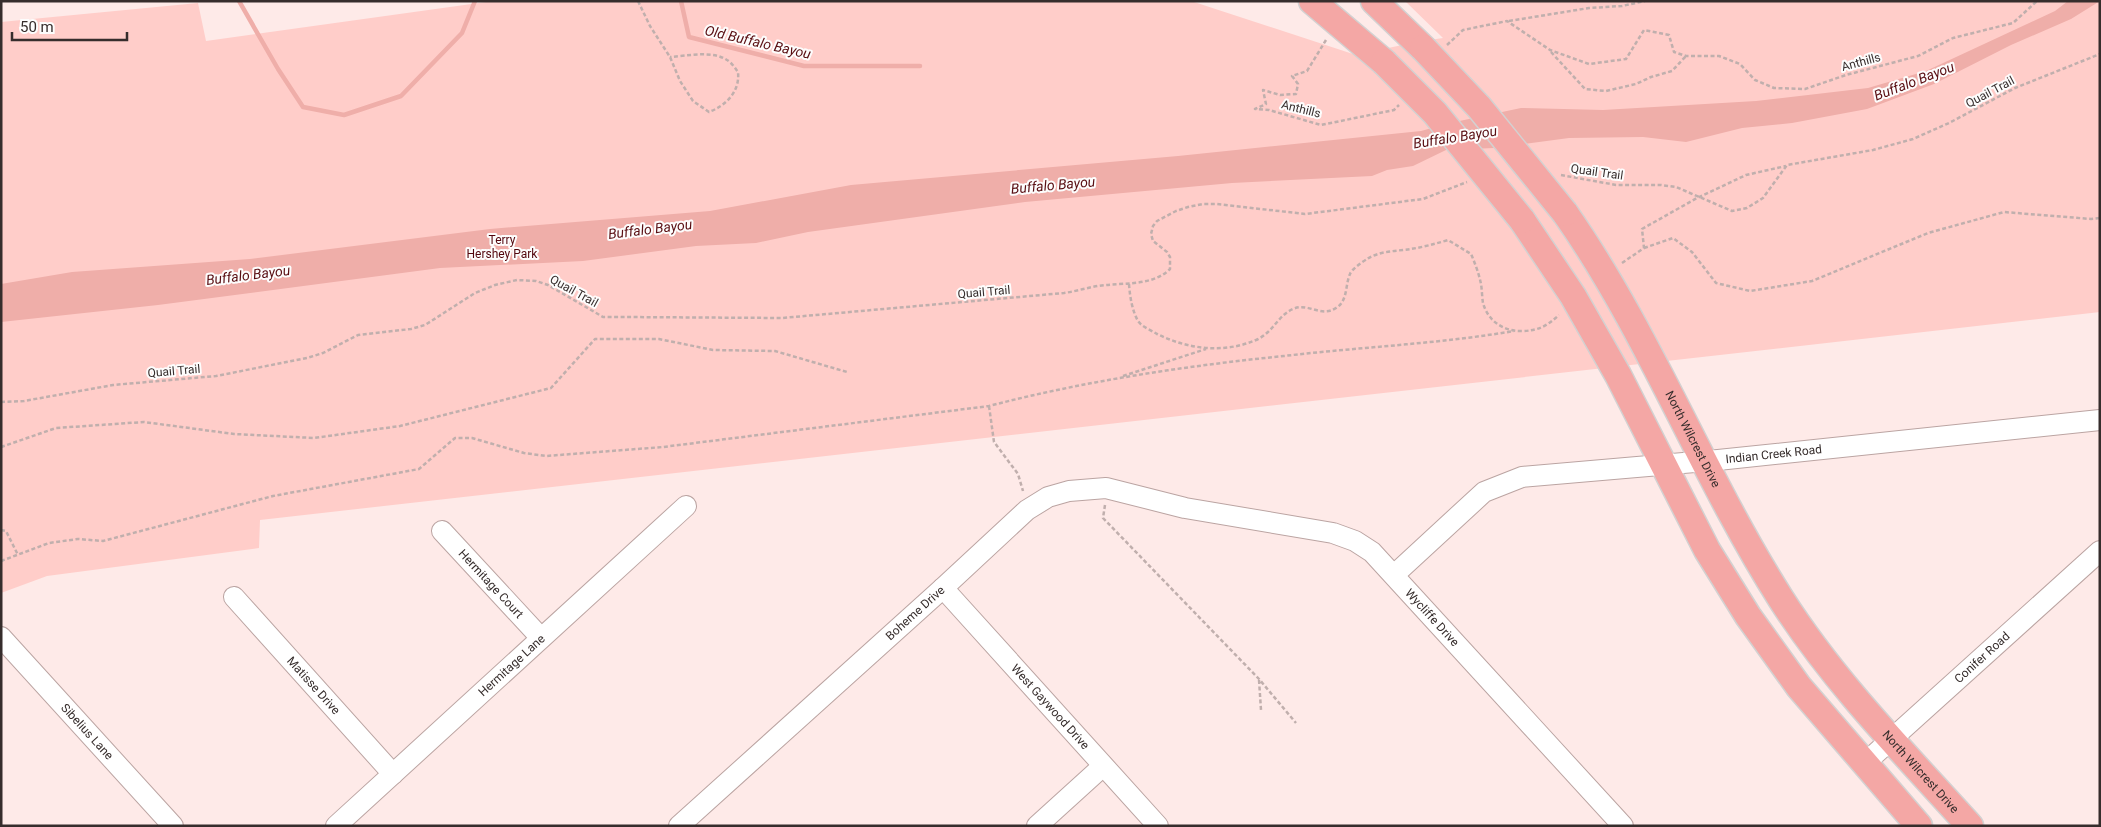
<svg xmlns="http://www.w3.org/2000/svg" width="2101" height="827" font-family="Roboto,sans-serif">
	<rect width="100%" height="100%" fill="#feeae8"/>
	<path fill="#ffcdc9" d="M493 1H1191L1356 55 1416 42 1443 38 1405 1H2100V312L260 520 259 548 47 576 1 593V22L198 3 206 41Z"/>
	<path fill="#efaea9" d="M2068 1H2100L2071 19 2011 45 1934 84 1867 109 1792 123 1742 128 1686 142 1643 137 1569 138 1494 148 1446 150 1413 166 1387 170 1372 176 1232 183 1025 202 808 232 756 243 696 246 583 261 440 268 158 305 1 322V284L72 272 250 259 490 229 710 211 851 185 1178 156 1421 131 1450 123 1521 108 1603 110 1756 101 1868 88 1926 71 2055 11Z"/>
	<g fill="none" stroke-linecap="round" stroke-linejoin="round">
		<path stroke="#efaea9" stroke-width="4.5" d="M239 1 278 69 303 107 344 115 401 96 462 33 475 1
			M681 1 689 37 804 66H920"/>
		<g stroke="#bba4a2" stroke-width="22">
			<g id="minor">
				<path id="s1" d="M442 531 541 638"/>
				<path id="s2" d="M1394 575 1484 492 1522 477 1718 460 2100 420"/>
				<path id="s3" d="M943 588 1158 826"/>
				<path id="s4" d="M234 597 393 774"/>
				<path id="s5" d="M1 637 173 826"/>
				<path id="s6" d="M1864 764 2100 551"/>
				<path id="s7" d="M336 826 686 506"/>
				<path id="s8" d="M679 826 943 588 1027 510 1048 497 1069 491 1106 488 1185 508 1333 533 1355 541 1372 552 1623 826"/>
				<path d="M1037 826 1103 766"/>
			</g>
		</g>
		<g stroke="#d3d1d1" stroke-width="29">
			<g id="major">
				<path d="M1312 1 1384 62"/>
				<path d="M1374 1 1423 48"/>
				<path id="s9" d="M1565 213C1650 334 1702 475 1781 599 1834 682 1904 753 1970 826"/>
				<path d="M1522 220 1573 296 1618 375 1707 550 1748 616 1799 687 1919 826"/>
			</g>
		</g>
		<path stroke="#c0afad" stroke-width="2.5" stroke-dasharray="4 2.5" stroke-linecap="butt" d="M638 1 650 26 670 57 680 81 693 101 709 112C727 105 740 91 738 72 735 68 731 62 727 60 712 50 687 56 670 57
			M1509 21 1589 8 1622 6 1645 1
			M1326 40 1307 71 1292 76 1298 84 1296 94 1280 95 1263 90 1266 104 1255 109 1269 110 1321 125 1394 110 1399 105
			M1447 45 1463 30 1507 21 1550 50 1589 64 1626 59 1644 30 1669 35 1674 52 1686 56H1719L1740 64 1755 80 1774 88 1805 89 1846 75 1918 56 1953 38 2013 23 2037 1
			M1551 52 1585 89 1606 91 1636 84 1651 77 1672 71 1686 56
			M1561 175 1616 185H1661L1676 187 1732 211 1747 208 1763 198 1787 165 1873 150 1913 139 1949 123 2015 88 2100 54
			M1644 248 1673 238 1692 252 1716 283 1750 291 1812 281 1928 233 2004 212 2091 219 2100 218
			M1622 263 1644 248 1642 229 1697 198 1746 175 1786 166
			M1129 284C1130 297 1132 310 1138 321 1142 327 1151 330 1157 334 1188 349 1223 354 1256 340 1274 332 1277 316 1293 309 1308 302 1321 318 1336 308 1348 301 1345 285 1350 274 1352 269 1362 262 1367 259 1379 251 1397 251 1411 249 1423 247 1435 244 1448 240L1471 254C1475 263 1479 274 1481 284 1482 290 1482 297 1483 303 1488 321 1503 331 1521 331 1538 331 1547 326 1559 315
			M1123 376 1206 349
			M1 402 24 401 113 385 216 376 307 358 323 353 358 335 411 329 425 325 475 293 495 285 517 280 536 281 548 285 603 317H622L782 318 1064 293C1078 291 1092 286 1106 285 1127 283 1154 285 1170 269V257L1167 252 1153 241 1151 234 1153 226 1157 221 1176 211 1188 207 1203 204H1217L1305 214 1423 199 1467 182
			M989 406 994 442 1018 474 1023 491
			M1 447 56 428 144 422 234 434 314 438 400 426 551 388 595 339H659L713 350 775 351 847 372
			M1105 505 1103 518 1259 679 1296 723
			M1 530 6 531 18 555
			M1 561 49 543 78 539 103 541 273 496 419 469 455 438H472L524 453 546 456 663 447 989 406C1085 381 1185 366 1284 356 1360 347 1438 344 1514 331
			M1259 680 1261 710"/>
		<use href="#minor" stroke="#fff" stroke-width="20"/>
		<use href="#major" stroke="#f4a7a5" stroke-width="26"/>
		<g stroke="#d3d1d1" stroke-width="29" stroke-linecap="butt">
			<path id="major-bridge" d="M1423 48 1479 107 1565 213
				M1384 62 1435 113 1522 220"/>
		</g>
		<use href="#major-bridge" stroke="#f4a7a5" stroke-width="26"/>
	</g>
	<g text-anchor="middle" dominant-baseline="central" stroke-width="4" stroke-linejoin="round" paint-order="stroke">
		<g font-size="12" fill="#362d2c" stroke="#fdfdfd">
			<text transform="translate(1861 62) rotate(-15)">Anthills</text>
			<text transform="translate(1990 92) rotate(-28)">Quail Trail</text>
			<text transform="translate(1301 109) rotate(14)">Anthills</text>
			<text transform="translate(1597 172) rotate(8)">Quail Trail</text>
			<text transform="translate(574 291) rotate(29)">Quail Trail</text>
			<text transform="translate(984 292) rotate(-5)">Quail Trail</text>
			<text transform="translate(174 371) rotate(-5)">Quail Trail</text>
			<text stroke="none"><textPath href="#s9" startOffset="260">North Wilcrest Drive</textPath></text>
			<text stroke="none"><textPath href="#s2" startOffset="416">Indian Creek Road</textPath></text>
			<text stroke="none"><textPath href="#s1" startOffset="72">Hermitage Court</textPath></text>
			<text stroke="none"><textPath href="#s8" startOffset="318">Boheme Drive</textPath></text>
			<text stroke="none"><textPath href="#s8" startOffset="918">Wycliffe Drive</textPath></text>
			<text stroke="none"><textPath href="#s6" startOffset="159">Conifer Road</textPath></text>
			<text stroke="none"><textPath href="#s7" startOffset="238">Hermitage Lane</textPath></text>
			<text stroke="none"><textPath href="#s4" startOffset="119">Matisse Drive</textPath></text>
			<text stroke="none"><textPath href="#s3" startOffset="160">West Gaywood Drive</textPath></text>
			<text stroke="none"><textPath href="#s5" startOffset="128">Sibelius Lane</textPath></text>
			<text stroke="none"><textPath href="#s9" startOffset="665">North Wilcrest Drive</textPath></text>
		</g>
		<g font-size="12" fill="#53060d" stroke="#fdfdfd">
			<text x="502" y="240">Terry<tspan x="502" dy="14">Hershey Park</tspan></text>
		</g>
		<g font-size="14" font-style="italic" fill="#590e12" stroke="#fdfdfd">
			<text transform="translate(758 42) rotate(13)">Old Buffalo Bayou</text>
			<text transform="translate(1914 81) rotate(-21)">Buffalo Bayou</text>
			<text transform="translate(1455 137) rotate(-9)">Buffalo Bayou</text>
			<text transform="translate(1053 185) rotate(-5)">Buffalo Bayou</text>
			<text transform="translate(650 229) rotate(-7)">Buffalo Bayou</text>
			<text transform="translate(248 275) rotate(-7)">Buffalo Bayou</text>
		</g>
	</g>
	<rect width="2101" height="827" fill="none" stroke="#362d2c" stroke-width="5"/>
	<path d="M12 32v8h115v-8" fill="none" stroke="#362d2c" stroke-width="2.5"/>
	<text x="20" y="32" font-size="15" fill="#362d2c" stroke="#fdfdfd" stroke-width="4" paint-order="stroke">50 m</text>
</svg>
